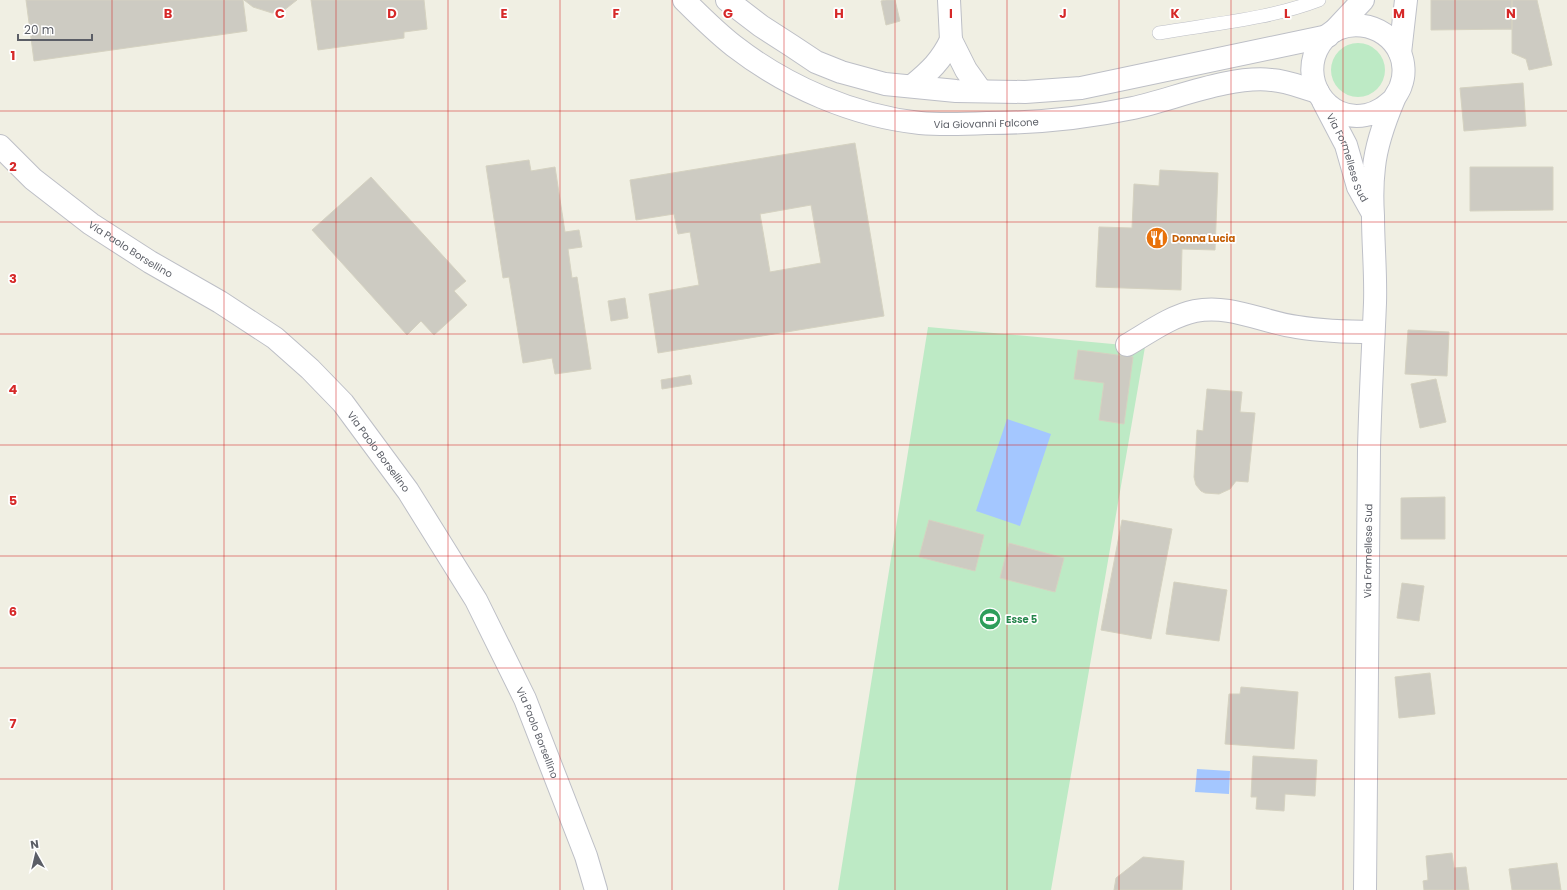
<svg xmlns="http://www.w3.org/2000/svg" width="1567" height="890" font-family="Poppins,sans-serif">
	<rect width="100%" height="100%" fill="#f0efe3"/>
	<path fill="#bdeac5" d="M1331 70a27 27 0 1 1 54 0a27 27 0 1 1-54 0Z
		M928 327 1145 347 1051 890H838Z"/>
	<path fill="#a4c7ff" d="M1007 419 1051 434 1020 526 976 511Z
		M1197 769 1230 771 1229 794 1195 792Z"/>
	<path fill="#cdcbc2" stroke="#d5d2c1" fill-rule="evenodd" d="M26 0H243L247 31 34 61Z
		M244 0H297L283 11 272 13 253 7Z
		M311 0H424L427 29 404 32V38L318 50Z
		M886 0H895L900 21 886 25 881 1Z
		M1431 0H1512V29L1431 30Z
		M1512 0H1537L1552 65 1529 70 1526 59 1512 53Z
		M1523 83 1526 126 1464 131 1460 88Z
		M855 143 884 316 658 353 649 294 699 285 690 232 678 234 674 214 636 220 630 180ZM811 205 821 263 770 272 760 214Z
		M529 160 531 171 555 167 565 232 579 230 582 247 568 249 572 278 577 277 591 369 555 374 552 358 523 363 509 277 503 278 486 166Z
		M1470 167H1553V210L1470 211Z
		M1160 170 1218 173 1215 250 1182 249 1181 290 1096 287 1099 227 1132 228 1134 184 1159 186Z
		M371 177 466 281 454 291 467 305 434 335 421 321 407 335 312 230Z
		M625 298 628 318 611 321 608 301Z
		M1408 330 1449 332 1447 376 1405 374Z
		M1078 350 1133 357 1124 424 1099 420 1104 383 1074 379Z
		M690 375 692 384 662 389 661 380Z
		M1436 379 1446 422 1420 428 1411 384Z
		M1207 389 1242 392 1240 412 1255 413 1248 482 1236 481 1230 489 1219 494 1205 493 1201 491 1196 485 1194 477 1197 430 1203 431Z
		M1445 497V539H1401V498Z
		M929 520 984 535 975 571 919 557Z
		M1122 520 1172 529 1151 639 1101 630Z
		M1009 543 1064 558 1055 592 1000 578Z
		M1174 582 1227 590 1219 641 1166 634Z
		M1402 583 1424 586 1419 621 1397 618Z
		M1430 673 1435 714 1399 718 1395 677Z
		M1241 687 1298 692 1294 749 1225 744 1229 694H1240Z
		M1253 756 1317 760 1315 796 1285 794 1284 811 1256 809 1257 797H1251Z
		M1452 853 1454 868 1466 867 1469 890H1424L1423 881 1428 880 1426 856Z
		M1143 857 1184 861 1182 890H1114L1116 878Z
		M1557 863 1561 890H1512L1509 869Z"/>
	<g fill="none" stroke-linecap="round" stroke-linejoin="round">
		<g stroke="#bdbfc6" stroke-width="14">
			<path id="lane" d="M1159 33C1211 24 1270 19 1319 0"/>
		</g>
		<g stroke="#bdbfc6" stroke-width="24">
			<g id="street">
				<path id="s1" d="M684 0C700 16 716 32 734 46 787 87 854 116 920 123 943 125 965 124 988 123 1037 123 1085 118 1133 108 1174 99 1231 75 1272 80 1288 81 1303 88 1318 92"/>
				<path d="M727 0 761 26 792 46 816 62 841 72 885 84 956 91 1025 92 1081 88 1328 36"/>
				<path d="M949 0 951 40"/>
				<path d="M912 86C930 71 941 61 951 40L966 70 981 91"/>
				<path id="s2" d="M0 146 33 179 91 224 150 262 220 302 275 338 310 369 343 403 408 491 476 600 525 699 586 856 596 890"/>
				<path d="M1127 345C1148 333 1171 316 1195 311 1230 304 1262 322 1297 327 1322 331 1348 332 1373 332"/>
			</g>
		</g>
		<g stroke="#bec0c8" stroke-width="24">
			<g id="secondary">
				<path d="M1334 31 1363 0"/>
				<path d="M1400 53 1406 0"/>
				<path id="s3" d="M1323 101 1346 145 1358 187 1372 212"/>
				<path id="s4" d="M1365 890C1365 743 1367 596 1369 450 1370 401 1373 352 1375 303 1376 274 1373 245 1373 216 1372 200 1372 183 1374 167 1376 147 1386 118 1394 99 1396 94 1400 90 1401 85 1405 75 1404 62 1400 53 1386 21 1339 15 1320 44 1298 78 1326 123 1366 115 1378 113 1386 106 1394 99"/>
			</g>
		</g>
		<use href="#lane" stroke="#fff" stroke-width="13"/>
		<use href="#street" stroke="#fff" stroke-width="22"/>
		<use href="#secondary" stroke="#fff" stroke-width="22"/>
	</g>
	<path fill="none" stroke="#d62828" stroke-width="1" stroke-opacity="0.55" d="M112 0V890M224 0V890M336 0V890M448 0V890M560 0V890M672 0V890M784 0V890M895 0V890M1007 0V890M1119 0V890M1231 0V890M1343 0V890M1455 0V890M0 111H1567M0 222H1567M0 334H1567M0 445H1567M0 556H1567M0 668H1567M0 779H1567"/>
	<defs>
		<g id="restaurant-disc" transform="scale(1.15)"><circle r="9.5" fill="#e8710a" stroke="#fff"/><path d="M-5-6h1v4h1v-4h1v4h1v-4h1v5L-1.5 .5V6h-2V.5L-5-1ZM5-6V6H3V1.5H1.5Q1.5-4 5-6Z" fill="#fff"/></g>
		<g id="stadium-disc" transform="scale(1.15)"><circle r="9.5" fill="#2e9e5b" stroke="#fff"/><path d="M0-5a6.5 5 0 1 0 0 10a6.5 5 0 1 0 0-10ZM-3.5-1.8h7v3.6h-7Z" fill="#fff"/></g>
	</defs>
	<g fill-rule="evenodd">
		<use href="#restaurant-disc" x="1157" y="238"/>
		<use href="#stadium-disc" x="990" y="619"/>
	</g>
	<g text-anchor="middle" dominant-baseline="central" stroke-width="3.5" stroke-linejoin="round" paint-order="stroke">
		<g font-size="10" fill="#5b5e66" stroke="#fff">
			<text stroke="none"><textPath href="#s1" startOffset="338">Via Giovanni Falcone</textPath></text>
			<text stroke="none"><textPath href="#s3" startOffset="62">Via Formellese Sud</textPath></text>
			<text stroke="none"><textPath href="#s2" startOffset="167">Via Paolo Borsellino</textPath></text>
			<text stroke="none"><textPath href="#s2" startOffset="491">Via Paolo Borsellino</textPath></text>
			<text stroke="none"><textPath href="#s4" startOffset="339">Via Formellese Sud</textPath></text>
			<text stroke="none"><textPath href="#s2" startOffset="815">Via Paolo Borsellino</textPath></text>
		</g>
		<g font-size="10" font-weight="bold" fill="#c56008" stroke="#fff" text-anchor="start">
			<text x="1172" y="238">Donna Lucia</text>
		</g>
		<g font-size="10" font-weight="bold" fill="#27864d" stroke="#fff" text-anchor="start">
			<text x="1006" y="619">Esse 5</text>
		</g>
	</g>
	<g font-size="13" text-anchor="middle" font-weight="bold" fill="#d62828" stroke="#fff" stroke-width="3.5" stroke-linejoin="round" paint-order="stroke">
		<text x="168" y="18">B</text>
		<text x="280" y="18">C</text>
		<text x="392" y="18">D</text>
		<text x="504" y="18">E</text>
		<text x="616" y="18">F</text>
		<text x="728" y="18">G</text>
		<text x="839" y="18">H</text>
		<text x="951" y="18">I</text>
		<text x="1063" y="18">J</text>
		<text x="1175" y="18">K</text>
		<text x="1287" y="18">L</text>
		<text x="1399" y="18">M</text>
		<text x="1511" y="18">N</text>
		<text x="13" y="60">1</text>
		<text x="13" y="171">2</text>
		<text x="13" y="283">3</text>
		<text x="13" y="394">4</text>
		<text x="13" y="505">5</text>
		<text x="13" y="616">6</text>
		<text x="13" y="728">7</text>
	</g>
	<g transform="translate(36 854) rotate(352)" stroke="#ffffff" stroke-width="3" paint-order="stroke">
	<path d="M0-3L7 15L0 10L-7 15Z" fill="#5b5e66"/>
	<text y="-6" font-size="11" font-weight="bold" text-anchor="middle" fill="#5b5e66">N</text>
	</g>
	<path d="M18 34v6h74v-6" fill="none" stroke="#5b5e66" stroke-width="2"/>
	<text x="24" y="34" font-size="12" fill="#5b5e66" stroke="#ffffff" stroke-width="3" paint-order="stroke">20 m</text>
</svg>
